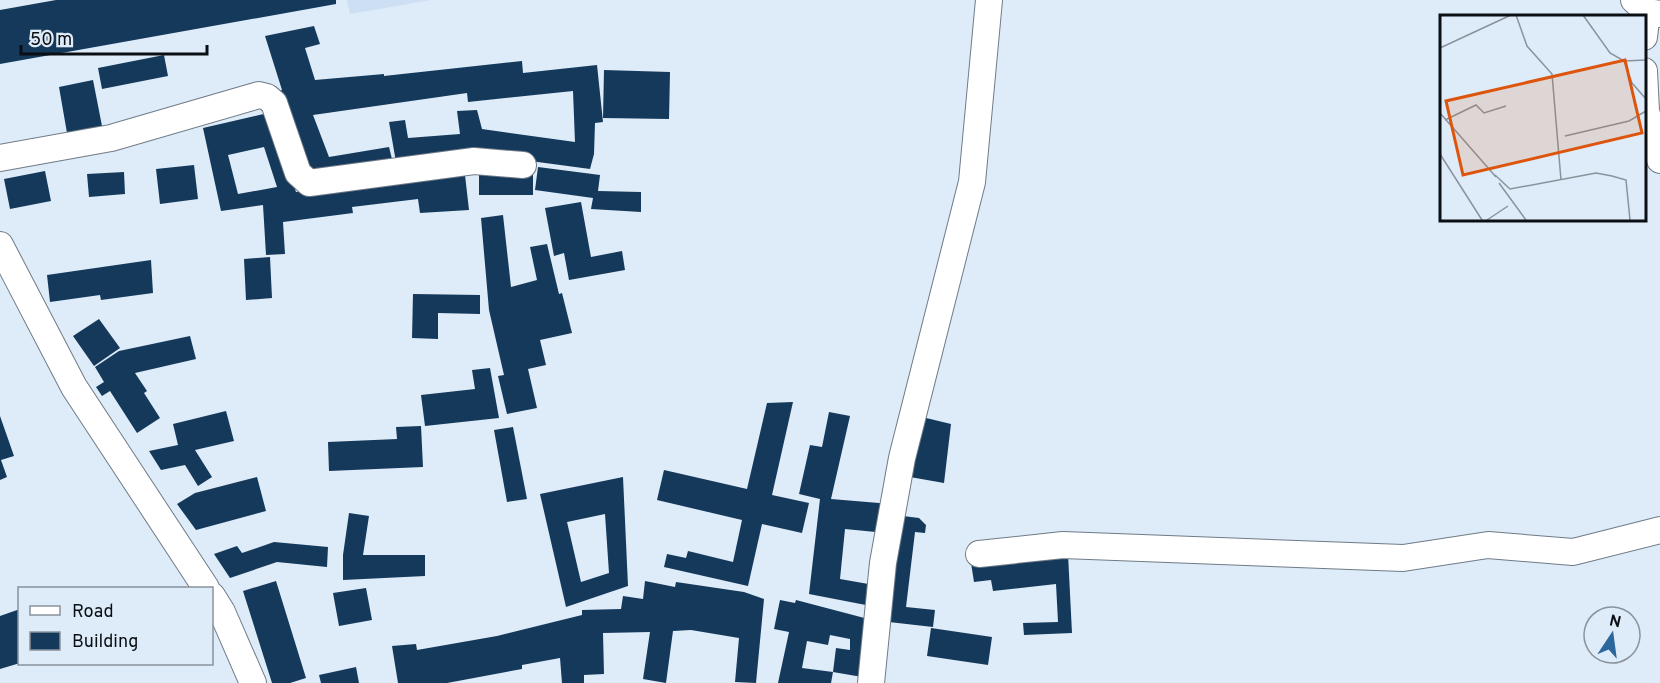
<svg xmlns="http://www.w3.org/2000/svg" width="1660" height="683" font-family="Overpass,sans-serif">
	<rect width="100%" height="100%" fill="#deebf8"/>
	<path fill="#cddff2" d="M347 0H431L350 14Z"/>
	<path fill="#14395b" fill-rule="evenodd" d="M56 0H336V4L0 64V10Z
		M314 26 320 44 305 48 315 80 384 74V76L522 61 523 73 597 65 603 122 595 123 594 154 590 169 486 155 396 162 389 122 405 120 408 138 460 134 457 111 477 110 482 129 575 142 573 91 468 102 467 93 313 115 329 157 389 147 393 163 311 178 278 92 282 90 265 36Z
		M164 55 168 76 102 89 98 68Z
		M604 70 670 72 669 119 603 118Z
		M93 80 102 126 67 133 59 87Z
		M272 112 296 192 372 182 465 175 469 210 420 213 418 199 352 207 353 213 283 222 285 254 266 255 263 205 221 211 203 128ZM264 147 277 187 238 194 228 155Z
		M194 165 198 199 160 204 156 169Z
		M538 167 600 175 598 191 641 192V212L591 209 593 198 535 190Z
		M45 171 51 201 10 209 4 179Z
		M124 172 125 194 89 197 87 174Z
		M533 173V195H479V174Z
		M581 202 591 257 622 251 625 270 569 280 564 253 554 256 545 208Z
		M503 215 511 287 537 280 530 247 547 244 559 294 562 293 572 333 540 340 546 365 528 369 537 408 507 414 498 376 504 375 489 310 481 218Z
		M270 257 272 298 246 300 244 259Z
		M151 260 153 293 101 300 100 295 50 302 47 275Z
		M413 294 480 295V314L438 313V339L412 338Z
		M99 319 120 348 94 366 73 336Z
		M190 336 196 359 135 373 147 391 144 393 160 418 137 433 110 391 102 396 96 387 104 382 95 367 119 351Z
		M490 368 499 418 425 426 421 395 475 389 472 370Z
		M793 402 772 495 809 503 802 533 762 524 748 586 664 567 667 554 686 558 688 551 733 562 742 520 657 500 664 470 747 489 767 403Z
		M226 411 234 441 195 450 212 477 198 486 185 465 161 470 149 451 178 445 173 424Z
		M829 412 850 416 831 499 891 504 886 533 845 529 840 579 874 585 871 606 809 594 820 499 799 494 810 445 822 447Z
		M0 416 14 456 1 460 7 477 0 480Z
		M922 417 951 424 944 483 910 477Z
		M421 426 423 467 329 471 328 442 397 439 396 427Z
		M513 427 527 499 507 502 494 430Z
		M257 477 266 511 196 530 177 504 195 493Z
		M623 477 628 586 566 607 540 494ZM605 514 609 573 581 582 567 522Z
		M349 513 369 516 363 555H425V576L343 580V555Z
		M895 515 919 518 926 525 925 533 915 532 906 607 935 610 933 627 880 621Z
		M274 542 328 547 327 567 277 562 230 578 214 554 237 546 242 553Z
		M1068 554 1072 633 1024 635 1023 623 1058 622 1056 584 993 591 991 580 974 582 971 563Z
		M276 581 306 678 290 683H272L243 591Z
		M645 581 675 587 676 582 744 592 764 599 756 683 735 682 739 638 691 630 673 631 666 683 643 679 650 632 603 633 604 674 584 675V683H562L560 658 522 665V669L447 683H398L392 646 416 644 417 650 497 636 582 615V610L621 609 623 596 643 599Z
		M366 588 372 620 339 626 333 593Z
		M780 600 795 603 796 600 872 620 868 678 833 672 836 648 850 650V639L830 635 828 645 807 641 802 668 833 672 831 683H778L789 632 774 629Z
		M20 609V663L0 669V616Z
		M931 628 992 637 988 665 927 656Z
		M356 667 359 683H321L319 675Z"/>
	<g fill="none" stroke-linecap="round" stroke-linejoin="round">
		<g stroke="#6f7b87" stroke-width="28">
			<path id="minor" d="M1634 0 1647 12 1660 14
				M1644 37 1647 12
				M1644 71 1646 111 1660 160
				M0 158 111 138 259 95 267 97 274 103 298 173 309 183 474 161 523 165
				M0 245 74 387 206 588
				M979 554 1063 545 1403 558 1488 545 1573 552 1660 530
				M212 596 222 612 253 683
				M871 683 883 563 902 458 972 182 989 0"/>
		</g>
		<use href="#minor" stroke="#fff" stroke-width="26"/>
	</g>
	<g transform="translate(1440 15)">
		<rect width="206" height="206" fill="#deebf8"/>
		<path fill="none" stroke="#89939c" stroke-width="1.5" d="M76 0 87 31 112 59 121 165M143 0 170 38 184 46 206 45M0 33 71 0M184 46 192 68 206 84M0 98 56 162M5 105 36 90 44 98 66 91M125 121 189 106 206 96M0 139 42 205M55 160 70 174 156 158 172 161 186 165 190 205M59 168 86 205M47 205 68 191"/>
		<path fill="#dd550c" fill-opacity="0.15" stroke="#dd550c" stroke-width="3" d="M185 45 202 118 23 160 6 86Z"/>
		<rect width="206" height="206" fill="none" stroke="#0a0f13" stroke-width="3"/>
	</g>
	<rect x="18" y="587" width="195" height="78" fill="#deebf8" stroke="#89939c" stroke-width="1.5"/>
	<rect x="30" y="606" width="30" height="9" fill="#ffffff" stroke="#89939c" stroke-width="1.5"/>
	<text x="72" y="617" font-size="18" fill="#0a0f13">Road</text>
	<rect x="30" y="632" width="30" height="18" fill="#14395b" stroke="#89939c" stroke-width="1.5"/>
	<text x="72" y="647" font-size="18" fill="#0a0f13">Building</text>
	<g transform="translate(1612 635) rotate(13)"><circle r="28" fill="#deebf8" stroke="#89939c" stroke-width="1.5"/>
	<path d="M0-4.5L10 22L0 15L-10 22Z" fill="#2b669d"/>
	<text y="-9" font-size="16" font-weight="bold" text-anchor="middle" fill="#0a0f13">N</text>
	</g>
	<path d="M21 45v9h186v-9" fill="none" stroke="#0a0f13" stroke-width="3"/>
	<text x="30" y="45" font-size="18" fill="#0a0f13" stroke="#deebf8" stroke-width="4.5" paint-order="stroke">50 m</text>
</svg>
